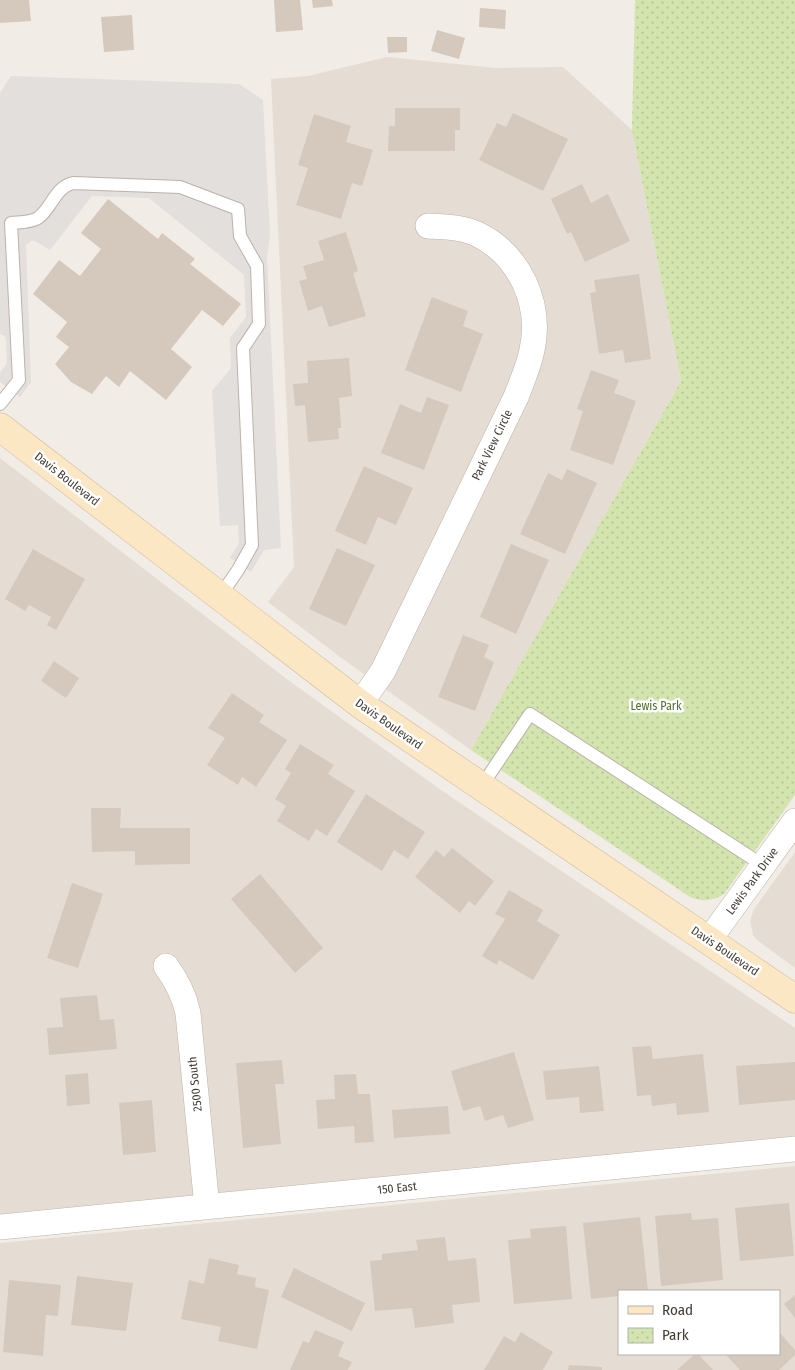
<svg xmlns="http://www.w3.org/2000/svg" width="795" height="1370" font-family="'Fira Sans Condensed',sans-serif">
	<defs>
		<pattern id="park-dots" width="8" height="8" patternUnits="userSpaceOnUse" patternTransform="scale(1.25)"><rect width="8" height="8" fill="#d3e4af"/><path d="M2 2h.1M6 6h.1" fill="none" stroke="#b6c497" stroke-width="1.8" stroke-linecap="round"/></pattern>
	</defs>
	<rect width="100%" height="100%" fill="#f1ece5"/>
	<path fill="#e5ddd3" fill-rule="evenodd" d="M387 57 496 68 563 67 632 130 681 381 471 750 340 657 268 602 294 567 271 79 308 76Z
		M0 458 288 680 441 790 795 1028V1136L0 1214Z
		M795 852V968L757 940 753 935 750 921 754 909Z
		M795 1166V1370H0V1243ZM619 1291H779V1354H619Z"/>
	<path fill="url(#park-dots)" d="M635 0H795V795L724 894C713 901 702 902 690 897L471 750 681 381 632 130Z"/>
	<path fill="#e2dfdd" d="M11 76 239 84 263 100 270 235 267 256 281 548 264 550 251 572 230 558 239 543 238 525 220 526 212 391 231 368 230 338 246 317 244 275 149 198 92 196 50 250 35 241H31L26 245 31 382 20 397 0 382V373L7 363 6 339 5 336 0 334V93Z"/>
	<path fill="#d5c9be" d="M0 0H29L31 21 0 23Z
		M274 0H300L303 30 276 32Z
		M312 0H332L333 6 313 8Z
		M480 8 506 10 505 29 479 27Z
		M132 15 134 50 104 52 101 17Z
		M437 30 465 38 459 59 431 51Z
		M387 37H407V52L388 53Z
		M395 108H460V130H455V151H388L389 126H395Z
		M513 113 568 139 543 191 479 160 497 123 506 127Z
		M314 114 351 126 346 142 373 150 362 186 352 183 341 219 296 205 308 168 298 165Z
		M582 184 591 203 608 194 630 241 585 262 571 232 567 234 551 199Z
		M108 199 158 239 162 233 195 259 190 264 241 304 223 326 202 310 171 349 192 367 166 400 130 371 119 387 106 376 92 394 71 382 55 364 69 347 56 337 67 322 33 294 59 260 80 276 101 249 81 233Z
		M346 232 358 271 353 273 366 316 329 327 322 306 308 311 299 281 307 279 303 266 324 260 318 241Z
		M639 274 651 359 625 363 623 350 599 354 590 293 596 292 594 280Z
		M432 297 468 311 463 326 483 334 461 392 405 370Z
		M349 358 352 396 339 398 341 428H338L339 439 308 442 305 405 295 406 293 384 308 383 307 361Z
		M591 370 619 380 614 393 636 401 613 465 570 450 583 411 577 409Z
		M427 397 449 405 424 470 381 453 400 404 421 413Z
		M364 466 413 488 396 525 378 517 366 545 335 531Z
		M567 469 597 483 565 554 520 534 548 473 562 480Z
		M511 544 549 560 516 634 480 617Z
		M337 548 375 565 346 626 309 609Z
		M33 549 85 579 56 630 47 625 51 617 29 605 25 611 5 599Z
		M463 635 489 645 484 657 494 662 475 711 438 697Z
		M54 661 79 678 66 698 41 681Z
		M232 693 264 715 259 722 287 740 256 787 242 777 238 785 207 765 225 738 208 728Z
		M300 744 334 765 328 774 355 791 327 836 316 829 309 841 277 821 286 806 275 799 291 773 285 769Z
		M366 794 425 832 408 859 394 850 382 871 337 842Z
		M91 808H121L120 828H190V864L135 865V851L92 852Z
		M452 848 494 881 475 906 469 901 460 913 415 877 436 850 444 857Z
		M260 874 323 948 295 973 231 899Z
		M72 883 103 894 78 968 47 958Z
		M509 890 543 910 537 921 560 935 533 980 499 960 497 965 482 956 505 919 495 914Z
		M97 995 100 1020 114 1019 117 1049 49 1055 47 1028 63 1027 60 998Z
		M651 1046 653 1059 703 1054 709 1112 677 1115 676 1103 652 1106 651 1095 637 1096 632 1047Z
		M514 1052 534 1120 508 1128 503 1115 485 1121 480 1106 463 1111 451 1071Z
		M282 1060 284 1084H275L281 1144 243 1148 236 1063Z
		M795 1062V1100L739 1105 736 1066Z
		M599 1066 604 1111 580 1113 579 1097 546 1100 543 1071Z
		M88 1073 90 1104 67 1106 65 1075Z
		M356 1074 358 1094H370L374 1142 355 1143 354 1126 318 1129 316 1100 335 1099 334 1075Z
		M152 1100 156 1152 123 1155 119 1103Z
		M448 1106 450 1134 394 1138 392 1110Z
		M789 1203 794 1256 740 1261 735 1208Z
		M691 1213 692 1220 718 1218 723 1280 661 1286 655 1216Z
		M640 1217 648 1291H619V1296L591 1299 583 1223Z
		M566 1226 572 1299 514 1304 508 1240 531 1238 530 1229Z
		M445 1237 448 1261 476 1258 480 1302 452 1305 454 1323 415 1328 412 1308 375 1311 370 1261 382 1260V1254L418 1250 416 1240Z
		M209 1258 239 1265 237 1274 256 1278 255 1287 269 1290 257 1349 218 1341 221 1327 181 1319 189 1280 204 1284Z
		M294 1268 365 1303 352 1331 281 1297Z
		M77 1276 133 1283 126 1331 71 1325Z
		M9 1280 61 1285 58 1316 46 1315 43 1356 3 1352Z
		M795 1295V1318L784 1304Z
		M315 1330 344 1342 338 1356 352 1362 348 1370H290L303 1341 309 1343Z
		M521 1332 553 1352 543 1370H484L504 1336 515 1342Z
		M779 1332 795 1350V1355L779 1370H740L725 1354H779Z
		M695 1354H698L713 1370H677Z
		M569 1365 602 1367V1370H568Z"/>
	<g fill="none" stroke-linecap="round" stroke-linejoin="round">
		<g stroke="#bcb2a8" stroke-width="14">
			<path id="lane" d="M0 404 19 380 11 223C19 222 30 223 38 218 52 208 55 187 73 183L180 187 238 209 240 236 257 266 259 324 243 348 252 545 238 570 220 596
				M481 787 530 714 764 866"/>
		</g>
		<g stroke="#bcb2a8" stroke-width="26">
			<path id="street" d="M360 704 383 671 516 397C522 381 529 366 532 350 542 304 520 255 477 234 462 227 445 227 428 226
				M709 940 795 821
				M166 966C177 981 184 995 188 1013L207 1207
				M0 1227 795 1149"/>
		</g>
		<g stroke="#cfb997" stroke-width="29">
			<path id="secondary" d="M0 427 360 704 795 999"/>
		</g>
		<use href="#lane" stroke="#fff" stroke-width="12"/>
		<use href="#street" stroke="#fff" stroke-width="25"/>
		<use href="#secondary" stroke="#fbe7c4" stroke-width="28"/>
	</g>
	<g text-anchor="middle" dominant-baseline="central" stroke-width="5" stroke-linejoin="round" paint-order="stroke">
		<g font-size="12" fill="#433c35" stroke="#fff">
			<text transform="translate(492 445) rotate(-64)">Park View Circle</text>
			<text transform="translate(67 479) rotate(38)">Davis Boulevard</text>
			<text transform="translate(389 724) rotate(35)">Davis Boulevard</text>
			<text transform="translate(752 881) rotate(-54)">Lewis Park Drive</text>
			<text transform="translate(725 951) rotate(34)">Davis Boulevard</text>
			<text transform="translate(195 1084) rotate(-96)">2500 South</text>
			<text transform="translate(397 1188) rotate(-6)">150 East</text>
		</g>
		<g font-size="12" fill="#4f712b" stroke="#fff">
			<text x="656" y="706">Lewis Park</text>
		</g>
	</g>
	<rect x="618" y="1290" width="162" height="65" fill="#ffffff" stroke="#b4b1ae"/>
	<rect x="628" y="1306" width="25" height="8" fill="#fbe7c4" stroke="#b4b1ae"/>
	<text x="662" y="1315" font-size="15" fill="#433c35">Road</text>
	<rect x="628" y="1328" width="25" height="15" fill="url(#park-dots)" stroke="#b4b1ae"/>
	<text x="662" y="1340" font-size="15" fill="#433c35">Park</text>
</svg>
